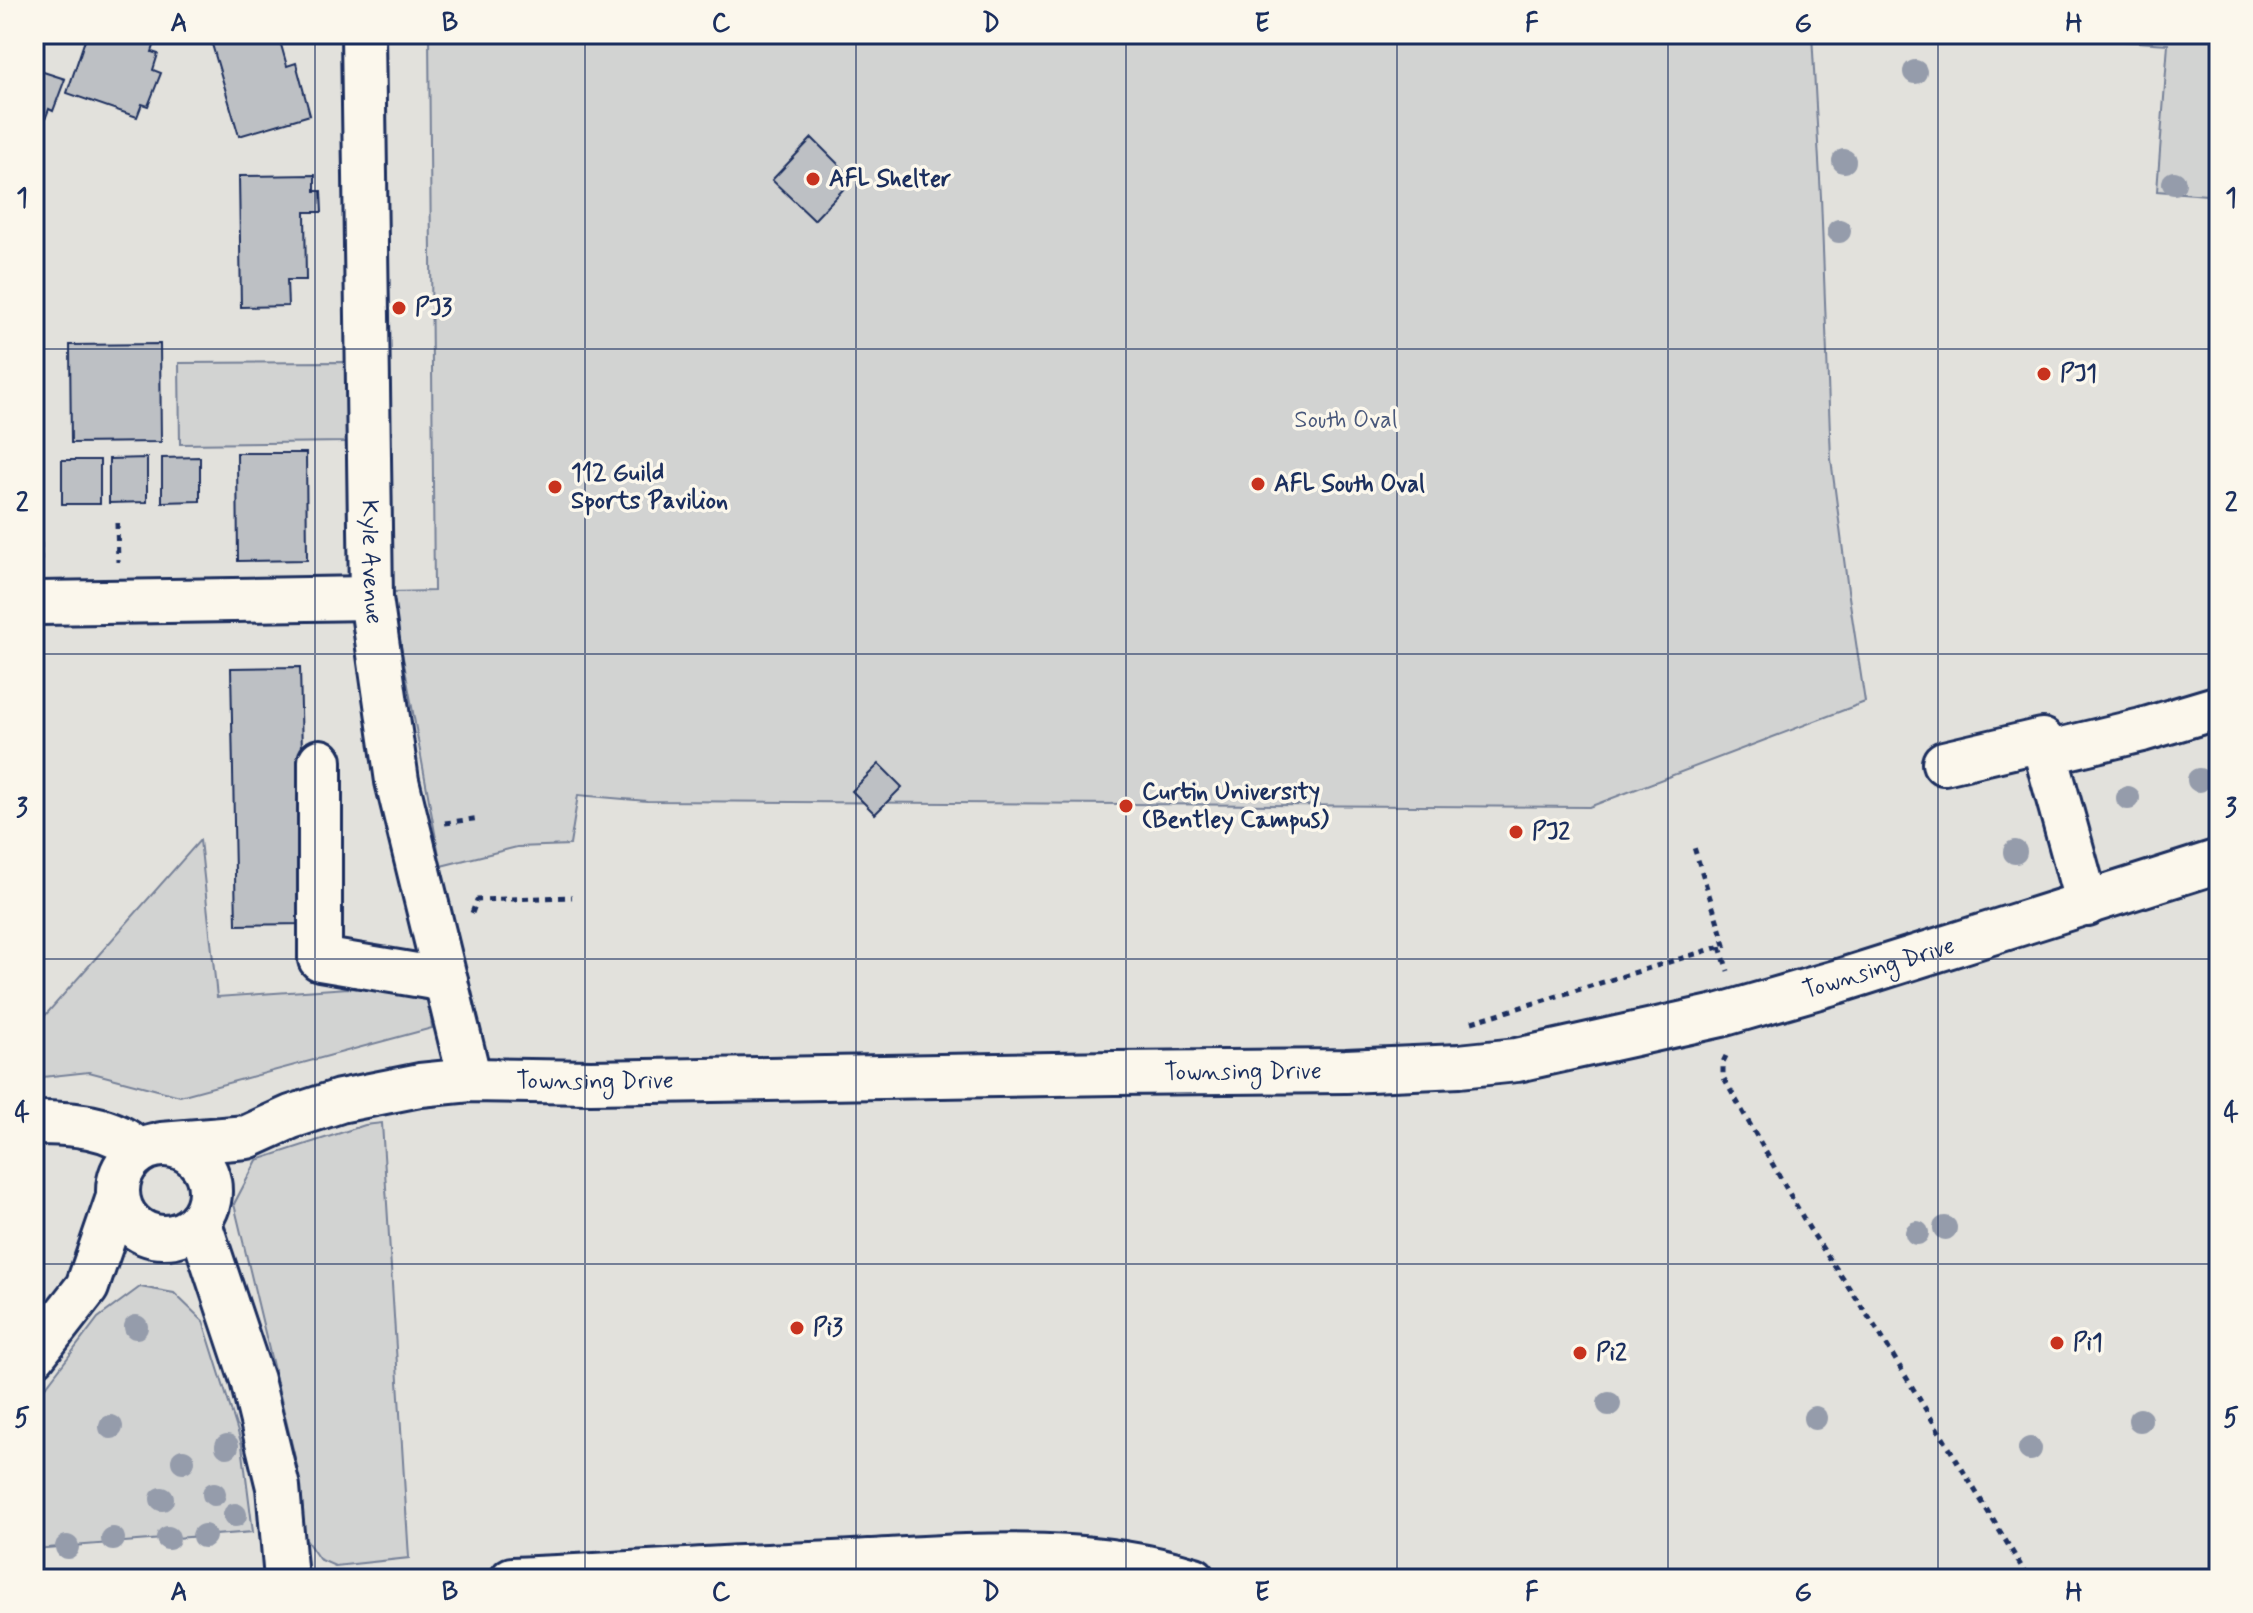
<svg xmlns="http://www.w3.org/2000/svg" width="2253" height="1613" font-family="Mynerve,sans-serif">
	<rect width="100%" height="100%" fill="#f2efe6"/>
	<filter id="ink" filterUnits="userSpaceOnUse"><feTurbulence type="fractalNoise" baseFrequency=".0125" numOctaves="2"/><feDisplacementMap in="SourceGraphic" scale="16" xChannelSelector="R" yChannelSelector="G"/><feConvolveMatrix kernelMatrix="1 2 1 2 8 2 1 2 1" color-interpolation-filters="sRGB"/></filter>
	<g filter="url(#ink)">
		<path fill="#e2e1dc" d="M34 34H2219V1579H34Z"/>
		<path fill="#d2d3d2" stroke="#768198" stroke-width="2" d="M429 34H1812L1821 197 1831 459 1848 590 1865 702 1589 807 647 801 578 795 570 845 517 847 441 866 391 592 434 591Z
			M2017 34H2219V196L2157 191 2168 44Z
			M346 362V442L180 444 179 363Z
			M200 840 217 997 348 988 428 992 432 1028 180 1096 89 1072 34 1078V1028Z
			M382 1123 409 1558 335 1566 319 1559 302 1534 297 1466 234 1204 257 1160 365 1125Z
			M140 1287 174 1293 203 1321 242 1445 253 1532 34 1549V1402L98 1318Z"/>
		<path fill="#bdc0c4" stroke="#1b2f5e" stroke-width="2" d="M87 34H158L152 52 158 54 153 70 161 73 148 106 142 104 137 117 67 93Z
			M209 34H278L287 66 296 63 310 115 239 136Z
			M34 69 65 79 53 111 49 109 41 130 34 127Z
			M812 138 853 179 814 220 772 180Z
			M315 175V191H321L322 212H305L306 280H287L288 306 241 307 239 176Z
			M160 344 161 442 71 443 70 345Z
			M237 453H306L307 560 238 561Z
			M200 457V501L162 502V458Z
			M147 458V502L109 503V459Z
			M62 460H100V504H62Z
			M300 667 306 924 236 925 231 668Z
			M879 764 902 787 875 814 852 791Z"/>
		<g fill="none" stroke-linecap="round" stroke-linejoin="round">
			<g stroke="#1b2f5e" stroke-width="48">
				<g id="minor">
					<path id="s1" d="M363 34 371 598 397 781 470 1080"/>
					<path d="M40 603 371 598"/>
					<path d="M2046 753 2142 730 2219 707"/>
					<path d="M320 761V959L446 980"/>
					<path d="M1944 763 2042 740 2087 904"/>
					<path d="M34 1123C71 1123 112 1125 139 1151"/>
					<path id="s2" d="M162 1144 247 1137 291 1117 340 1101 420 1085 470 1080 591 1082 1115 1073 1346 1071 1459 1066 1517 1060 1721 1015 1836 982 2219 861"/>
					<circle cx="164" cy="1191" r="46"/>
					<path d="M199 1221 252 1380 278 1487 286 1579"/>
					<path d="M34 1355 87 1287 118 1197"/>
					<path d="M512 1579C589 1576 665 1571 742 1567 784 1565 827 1564 869 1561 977 1555 1089 1546 1194 1579"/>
				</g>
			</g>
			<path stroke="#1b2f5e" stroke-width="5" stroke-dasharray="6 6" stroke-linecap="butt" d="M34 256 39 265 40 566
				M117 523 118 562
				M445 823 480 818
				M472 913 477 900 572 897
				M1720 947 1728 971
				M1472 1022 1725 945 1693 844
				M1726 1056 1723 1062V1077L1809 1228 1878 1331 2029 1579"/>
			<use href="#minor" stroke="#fbf7ec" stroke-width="42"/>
		</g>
		<g fill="#959cab">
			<circle cx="1915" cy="72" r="12"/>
			<circle cx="1844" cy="161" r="12"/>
			<circle cx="2174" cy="183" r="12"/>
			<circle cx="1839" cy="231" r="12"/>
			<circle cx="2199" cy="780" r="12"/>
			<circle cx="2128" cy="798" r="12"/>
			<circle cx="2015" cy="852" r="12"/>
			<circle cx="1945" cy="1228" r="12"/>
			<circle cx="1917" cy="1233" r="12"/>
			<circle cx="136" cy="1327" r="12"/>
			<circle cx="1609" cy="1404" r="12"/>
			<circle cx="1815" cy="1418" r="12"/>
			<circle cx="2140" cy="1420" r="12"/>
			<circle cx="111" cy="1427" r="12"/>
			<circle cx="227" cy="1446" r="12"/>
			<circle cx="2030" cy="1449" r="12"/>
			<circle cx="183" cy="1461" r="12"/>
			<circle cx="214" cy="1494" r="12"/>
			<circle cx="162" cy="1499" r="12"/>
			<circle cx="235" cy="1515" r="12"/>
			<circle cx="204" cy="1536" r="12"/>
			<circle cx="168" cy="1538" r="12"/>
			<circle cx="113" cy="1539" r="12"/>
			<circle cx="67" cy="1547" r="12"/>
		</g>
	</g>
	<path fill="none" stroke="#1b2f5e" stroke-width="2" stroke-opacity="0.55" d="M315 34V1579M585 34V1579M856 34V1579M1126 34V1579M1397 34V1579M1668 34V1579M1938 34V1579M34 349H2219M34 654H2219M34 959H2219M34 1264H2219"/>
	<g fill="#c8321e" stroke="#fbf7ec" stroke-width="3">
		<circle cx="813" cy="179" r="8"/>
		<circle cx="399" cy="308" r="8"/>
		<circle cx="2044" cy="374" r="8"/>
		<circle cx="1258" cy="484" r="8"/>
		<circle cx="555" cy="487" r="8"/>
		<circle cx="1126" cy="806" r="8"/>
		<circle cx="1516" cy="832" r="8"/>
		<circle cx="797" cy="1328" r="8"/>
		<circle cx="2057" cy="1343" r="8"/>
		<circle cx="1580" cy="1353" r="8"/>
	</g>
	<g text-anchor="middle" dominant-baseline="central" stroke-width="7" stroke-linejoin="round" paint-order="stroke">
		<g font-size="24" font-weight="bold" fill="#1b2f5e" stroke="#fbf7ec" text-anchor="start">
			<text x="829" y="179">AFL Shelter</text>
			<text x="415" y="308">PJ3</text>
			<text x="2060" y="374">PJ1</text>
			<text x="571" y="473">112 Guild<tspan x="571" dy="28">Sports Pavilion</tspan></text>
			<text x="1274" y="484">AFL South Oval</text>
			<text x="1142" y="792">Curtin University<tspan x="1142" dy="28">(Bentley Campus)</tspan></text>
			<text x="1532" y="832">PJ2</text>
			<text x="813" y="1328">Pi3</text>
			<text x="2073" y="1343">Pi1</text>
			<text x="1596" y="1353">Pi2</text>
		</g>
		<g font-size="24" fill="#49587b" stroke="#fbf7ec">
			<text x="1346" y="420">South Oval</text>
		</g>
		<g font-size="24" fill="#1b2f5e" stroke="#fbf7ec">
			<text stroke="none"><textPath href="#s1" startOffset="528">Kyle Avenue</textPath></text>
			<text stroke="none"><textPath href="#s2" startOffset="1738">Townsing Drive</textPath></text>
			<text stroke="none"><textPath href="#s2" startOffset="1090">Townsing Drive</textPath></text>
			<text stroke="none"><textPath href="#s2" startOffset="442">Townsing Drive</textPath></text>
		</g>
	</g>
	<rect width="2253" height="1613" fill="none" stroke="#fbf7ec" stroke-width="88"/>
	<rect x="44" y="44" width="2165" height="1525" fill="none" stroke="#1b2f5e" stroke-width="3"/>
	<g font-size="26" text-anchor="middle" font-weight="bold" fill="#1b2f5e">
		<text x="179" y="31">A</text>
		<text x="450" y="31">B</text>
		<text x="721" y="31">C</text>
		<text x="991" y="31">D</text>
		<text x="1262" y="31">E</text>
		<text x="1532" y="31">F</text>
		<text x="1803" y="31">G</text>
		<text x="2074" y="31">H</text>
		<text x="22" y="206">1</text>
		<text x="2231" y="206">1</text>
		<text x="22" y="511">2</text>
		<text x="2231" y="511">2</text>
		<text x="22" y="816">3</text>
		<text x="2231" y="816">3</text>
		<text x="22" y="1121">4</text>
		<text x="2231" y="1121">4</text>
		<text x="22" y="1426">5</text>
		<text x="2231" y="1426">5</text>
		<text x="179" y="1600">A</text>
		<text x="450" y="1600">B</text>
		<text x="721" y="1600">C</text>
		<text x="991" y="1600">D</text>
		<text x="1262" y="1600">E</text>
		<text x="1532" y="1600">F</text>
		<text x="1803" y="1600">G</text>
		<text x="2074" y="1600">H</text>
	</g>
</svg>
